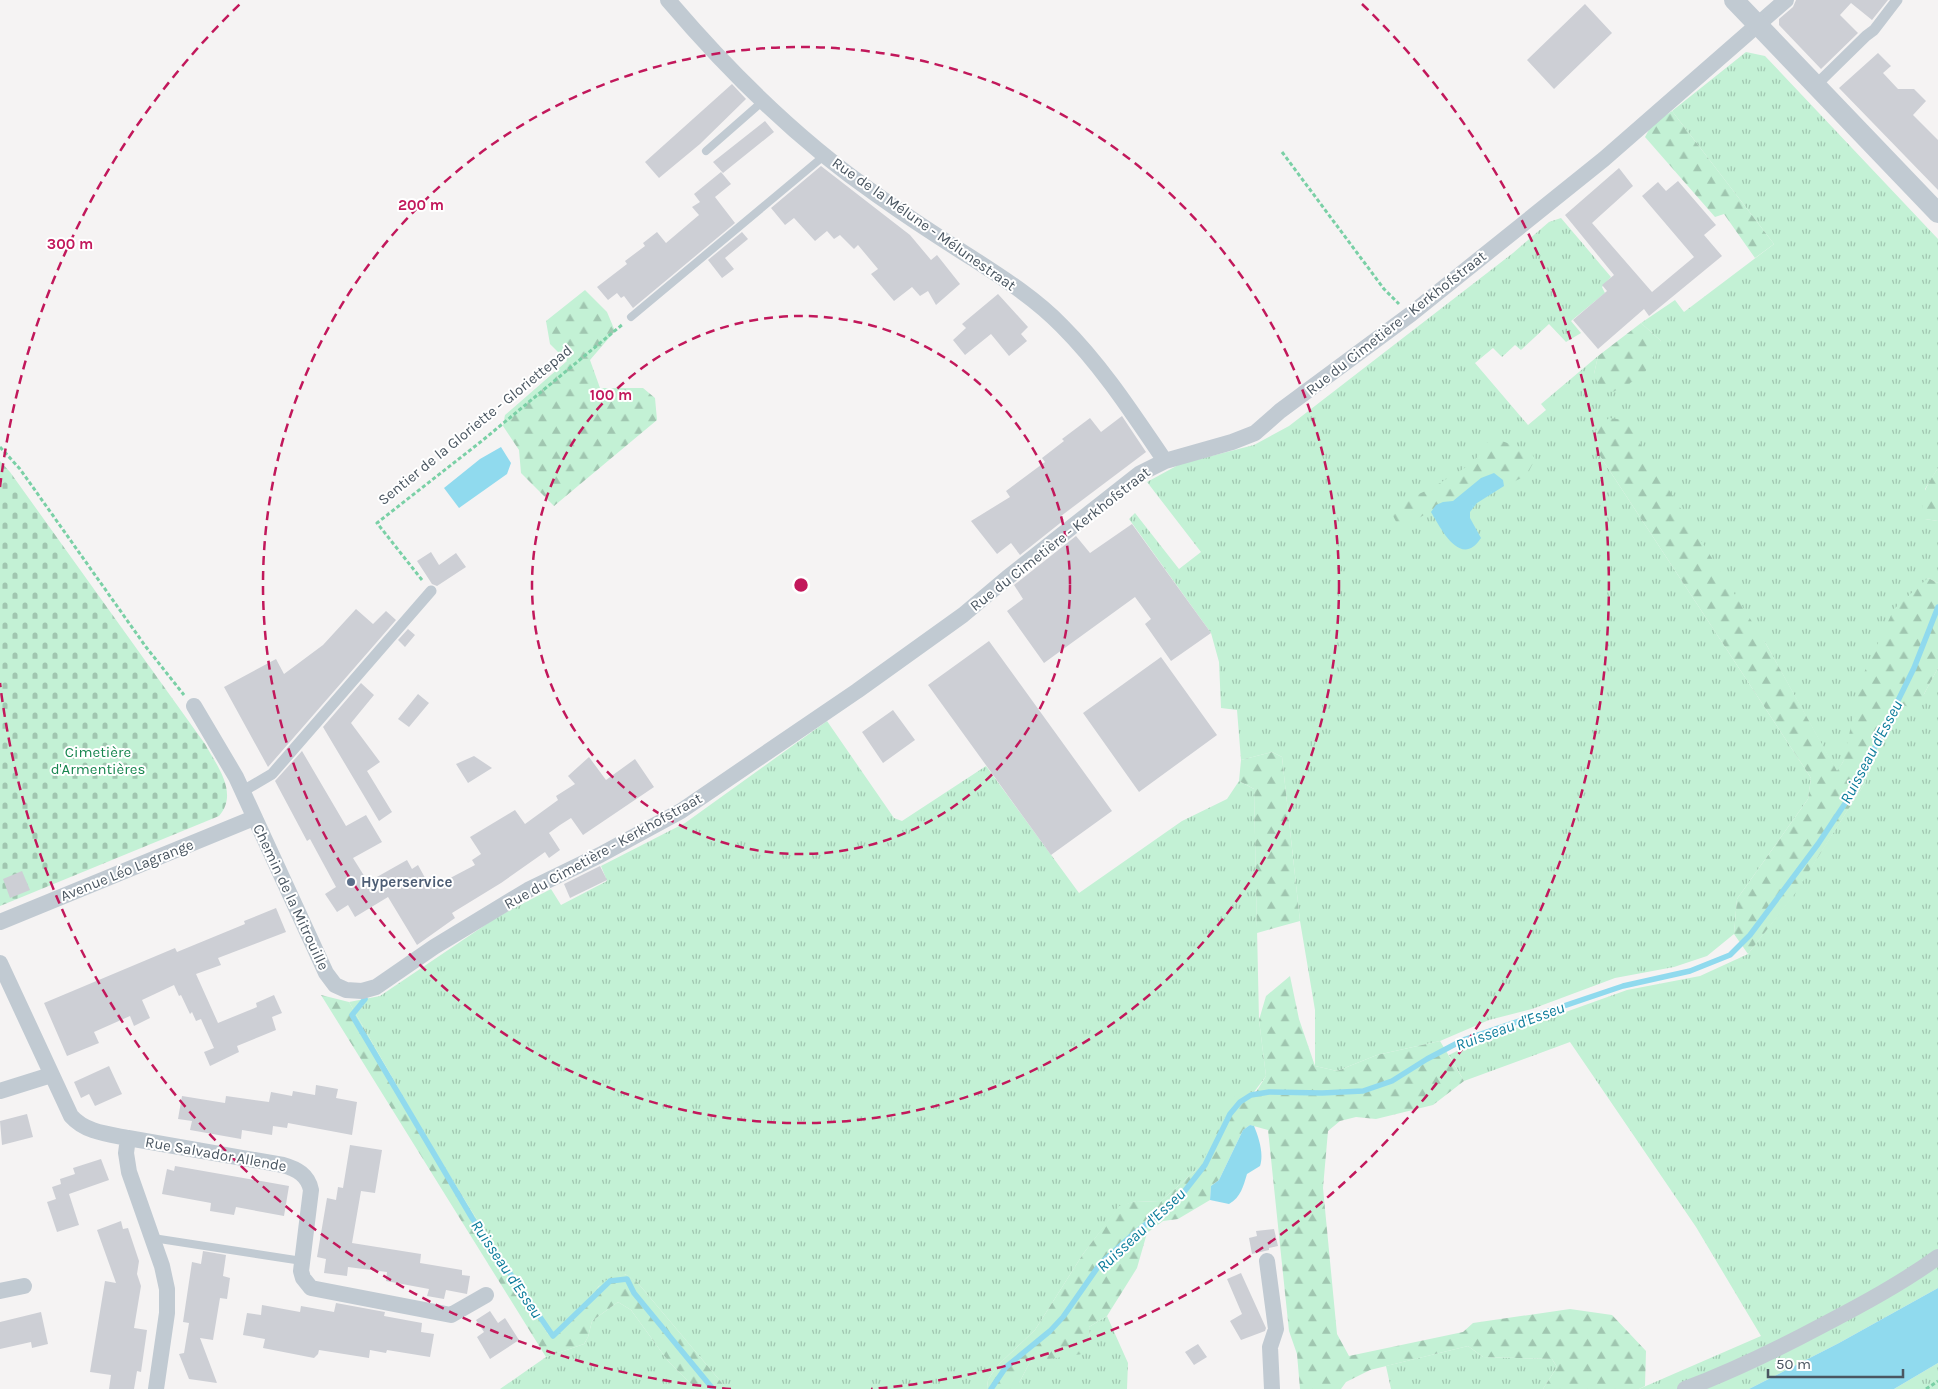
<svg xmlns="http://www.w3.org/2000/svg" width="1938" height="1389" font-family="Karla,sans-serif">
	<defs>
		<pattern id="grass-tufts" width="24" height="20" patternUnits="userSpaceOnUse" patternTransform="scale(1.25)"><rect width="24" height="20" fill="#c3f1d5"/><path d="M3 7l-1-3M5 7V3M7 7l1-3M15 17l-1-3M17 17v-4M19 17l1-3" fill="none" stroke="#a0c6b0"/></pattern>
		<pattern id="forest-firs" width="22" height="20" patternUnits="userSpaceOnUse" patternTransform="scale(1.25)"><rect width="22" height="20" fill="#c3f1d5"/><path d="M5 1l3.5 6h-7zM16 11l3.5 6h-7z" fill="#a0c6b0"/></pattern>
		<pattern id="cemetery-stones" width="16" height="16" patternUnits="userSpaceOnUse" patternTransform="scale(1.25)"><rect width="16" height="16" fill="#c3f1d5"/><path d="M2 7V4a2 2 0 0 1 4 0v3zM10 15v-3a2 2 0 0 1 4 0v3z" fill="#a0c6b0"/></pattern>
	</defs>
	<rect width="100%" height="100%" fill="#f5f3f3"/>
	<path fill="url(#grass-tufts)" d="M1746 52 1765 56 1938 239V468L1925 489V519L1938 521V583L1928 578 1843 762 1837 772 1766 644 1596 430 1600 456 1811 778 1808 799 1737 899 1734 934 1707 956 1674 967 1615 978 1532 1009 1489 1020 1440 1041 1377 1055 1337 1071 1315 1066V1010L1300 921 1282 757 1272 752 1241 760 1237 710 1221 708 1219 662 1211 633 1129 519 1135 513 1179 569 1201 552 1147 482 1180 464 1254 445 1289 426 1513 253 1549 222 1561 218 1611 277 1602 287 1605 293 1571 321 1581 333 1566 342 1549 324 1521 350 1515 345 1502 357 1493 348 1475 363 1528 425 1546 410 1541 404 1598 356 1594 374 1661 341 1641 323 1675 300 1684 312 1774 244 1672 111Z
		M1938 668V1288L1839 1343 1749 1389H1639L1761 1336 1696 1227 1570 1042 1464 1081 1449 1055 1491 1034 1535 1023 1627 990 1700 976 1748 954 1794 894 1865 783 1895 702 1924 694Z
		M827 721 894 818 902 821 986 766 1079 893 1182 821 1227 799 1239 781 1254 789 1259 1020 1266 1076 1195 1171 1160 1202 1136 1201 1119 1207 1083 1254 1035 1330 997 1366 988 1380 987 1389H727L637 1282 625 1274 599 1286 564 1328 556 1335 548 1334 432 1147 349 1002 380 996 497 917 551 889 561 905 607 881 601 866 685 823Z
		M618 1302 631 1310 668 1361 696 1389H500L546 1357 584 1344 588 1337 592 1321Z
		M1107 1316 1128 1363 1127 1389H1019V1383L1030 1362 1090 1342 1089 1327Z
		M1468 1346 1483 1357 1552 1359 1557 1367 1543 1389H1391L1386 1366Z
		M1938 1363V1389H1894Z"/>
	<path fill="url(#forest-firs)" d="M1672 111 1774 244 1755 258 1724 214 1715 217 1645 137 1652 124Z
		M585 290 607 312 615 331 590 360 600 388H643L655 398 657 420 554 506 521 473 519 450 503 426 505 415 567 361 550 344 546 321Z
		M1641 323 1661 341 1643 376 1613 392 1600 389 1594 374 1598 356Z
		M1609 418 1625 420 1766 644 1837 771 1843 762 1862 677 1894 609 1928 578 1938 583V668L1924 694 1912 708 1894 702 1865 783 1794 895 1748 954 1734 934 1737 899 1808 799 1811 778 1600 456 1596 430Z
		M1496 439 1530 451 1535 459 1527 475 1473 503 1436 508 1400 529 1392 514 1396 504 1430 489 1473 463 1489 440Z
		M1938 468V521L1925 519C1917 499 1927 485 1938 468Z
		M1272 752 1282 757 1300 921 1257 933 1254 789 1239 781 1241 760Z
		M1290 976 1299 1019 1315 1066 1337 1071 1377 1055 1440 1041 1464 1081 1433 1105 1376 1119 1356 1117 1340 1121 1328 1131 1323 1188 1337 1334 1349 1356 1463 1332 1473 1323 1570 1309 1612 1315 1646 1351 1645 1386 1639 1389H1543L1557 1367 1552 1359 1483 1357 1468 1346 1370 1370 1346 1382 1341 1389H1300L1297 1354 1289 1331 1268 1130 1250 1125 1243 1130 1219 1180 1211 1186 1210 1200 1178 1219 1163 1221 1147 1233 1137 1268 1107 1316 1089 1327 1090 1342 1082 1354 1030 1362 1019 1383V1389H987L988 1380 997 1366 1035 1330 1083 1254 1119 1206 1136 1201 1160 1202 1195 1171 1206 1154 1237 1092H1256L1266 1076 1259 1020 1266 996Z
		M321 995 349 1002 432 1147 548 1334 556 1335C573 1322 602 1270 624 1274 629 1275 634 1280 637 1282L727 1389H696L668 1361 631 1310 618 1302 592 1321 588 1337 584 1344 546 1357Z"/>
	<path fill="url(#cemetery-stones)" d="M0 461 10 472 205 744C217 766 239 793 219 816L0 906Z"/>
	<path fill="#90daee" d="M501 447 511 463 507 474 459 508 444 488 480 459Z
		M1494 473 1503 480 1504 486 1477 503 1470 512V518L1481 538C1461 569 1441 529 1431 512L1436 505 1443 502 1453 501 1481 478Z
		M1250 1125 1254 1126C1259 1138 1264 1154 1260 1166L1247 1174C1243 1187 1241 1197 1229 1204L1210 1200 1211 1186 1219 1180 1243 1130Z
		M1938 1288V1363L1894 1389H1749L1839 1343Z"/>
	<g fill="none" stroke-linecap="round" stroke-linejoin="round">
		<path stroke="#90daee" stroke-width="5.5" d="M365 999 352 1015 472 1218 553 1336 610 1281 627 1279 634 1293 713 1389
			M991 1389 1006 1367 1050 1331 1063 1317 1100 1264 1130 1237 1180 1197 1205 1165 1230 1114 1240 1102 1251 1095 1269 1092 1322 1093 1363 1091 1392 1081 1427 1059 1463 1040 1623 986 1690 971 1730 955 1750 935 1818 844 1854 790 1914 668 1938 607"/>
	</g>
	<path fill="#cdcfd5" d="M1796 0H1888L1872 20 1851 3 1840 15 1858 33 1821 69 1779 25V19L1793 7Z
		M1585 4 1612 33 1554 89 1527 60Z
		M1878 53 1891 66 1883 73 1898 89H1914L1926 101 1913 115 1938 140V190L1839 88Z
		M732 84 746 99 700 144 659 178 645 162Z
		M765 121 774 132 723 173 713 162Z
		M821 166 910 235 931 260 937 255 960 284 936 305 928 291 920 296 912 287 894 301 871 274 878 269 858 245 854 249 840 235 834 239 827 231 815 241 794 218 785 225 771 208Z
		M1619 168 1633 186 1592 223 1652 292 1694 257 1642 196 1658 182 1666 191 1678 181 1716 225 1704 235 1722 256 1649 316 1644 309 1598 349 1573 320 1607 291 1602 285 1614 275 1565 215Z
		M721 172 731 184 715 197 735 223 633 308 624 296 621 298 617 293 608 300 597 287 627 264 625 261 645 246 643 243 657 232 666 243 699 215 692 207 700 202 694 194Z
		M742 232 748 239 725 258 734 269 722 278 708 260Z
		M998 294 1028 327 1021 334 1027 341 1009 356 991 334 965 355 953 340 966 328 962 324Z
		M1122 416 1146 452 1061 516 1064 520 1020 555 1011 543 997 554 971 521 1010 497 1006 491 1045 462 1042 458 1064 441 1062 439 1090 418 1101 432Z
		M1132 524 1211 633 1171 661 1145 624 1151 619 1135 597 1044 663 1007 611 1023 599 1014 585 1076 536 1090 553Z
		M431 552 439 565 456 553 466 567 437 586 432 584 417 561Z
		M356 609 373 624 386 611 396 620 268 767 224 687 276 659 284 674 323 645Z
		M408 629 415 635 405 647 398 640Z
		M989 641 1112 811 1051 855 928 685Z
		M1161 657 1217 735 1139 792 1083 713Z
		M361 683 374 695 351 723 380 762 367 771 392 812 379 821 323 727Z
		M418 694 429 703 409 727 398 719Z
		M893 710 915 740 883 763 862 732Z
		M302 751 346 826 366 815 382 842 353 858 368 882 407 860 412 869 418 865 429 885 434 883 435 886 475 865 472 860 481 854 470 837 515 810 525 824 558 800 556 796 575 784 568 776 589 757 606 780 635 759 654 787 583 835 571 818 560 825 549 833 560 850 549 858 545 852 501 883 452 913 455 918 417 945 388 897 355 917 348 905 337 912 325 894 336 887 310 839 307 841 275 781Z
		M474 756 492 768 468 783 456 764Z
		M600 866 607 880 570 898 564 884Z
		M22 871 30 890 10 898 3 879Z
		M276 908 286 932 218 958 221 965 196 974 218 1023 257 1007 256 1003 274 995 282 1013 272 1017 276 1030 237 1046 239 1052 210 1066 204 1052 214 1048 201 1019 196 1021 192 1012 190 1014 181 995 179 996 174 985 142 1000 150 1018 134 1026 130 1016 94 1032 99 1043 67 1056 44 1003 175 948 177 952 245 924 244 921Z
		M109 1066 122 1094 95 1106 89 1094 81 1098 74 1082Z
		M316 1085 338 1089 336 1098 357 1102 352 1135 288 1123 287 1128 273 1126 272 1135 242 1130 241 1139 190 1130 192 1121 178 1119 182 1096 225 1103 226 1096 269 1102 271 1092 292 1096 293 1091 315 1095Z
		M27 1114 33 1137 2 1145 0 1121Z
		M350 1145 382 1150 375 1193 361 1191 352 1243 421 1254 420 1263 462 1270V1275L470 1276 467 1294 446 1290 444 1299 427 1296 429 1289 386 1281 387 1272 348 1267 347 1276 324 1273 326 1259 317 1257 327 1198 336 1200 338 1187 343 1188Z
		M101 1159 109 1180 69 1194 79 1225 57 1232 47 1202 56 1199 52 1187 61 1184 60 1179 75 1174 73 1168Z
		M175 1166 289 1186 284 1216 236 1207 234 1215 210 1211 211 1203 162 1194 167 1169 174 1171Z
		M121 1221 123 1229 128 1228 139 1261 137 1274 141 1286 134 1328 147 1330 141 1372 137 1371 134 1389H109L111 1375 90 1372 105 1281 116 1283 97 1230Z
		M1274 1229 1278 1246 1269 1248V1250L1252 1254 1249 1238 1257 1236 1256 1231Z
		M203 1251 226 1255 223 1276 230 1278 227 1299 220 1298 213 1340 200 1338 217 1383 189 1379 179 1354 184 1353 189 1323 183 1322 192 1262 201 1264Z
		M1241 1273 1266 1328 1265 1331 1241 1340 1230 1321 1242 1314 1227 1279Z
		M336 1303 385 1312 384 1316 422 1323 421 1332 434 1334 430 1357 387 1350 386 1353 370 1350 369 1358 319 1350 318 1354 314 1358 263 1348 265 1339 243 1335 247 1313 261 1315 262 1305 300 1312 301 1306 334 1312Z
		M490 1311 498 1323 505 1318 519 1340 490 1359 477 1337 484 1332 476 1320Z
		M41 1312 48 1344 32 1348 31 1342 0 1349V1322Z
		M1198 1344 1207 1357 1194 1365 1185 1352Z"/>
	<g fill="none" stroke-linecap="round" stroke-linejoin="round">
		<path stroke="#7ad0a6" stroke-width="3" stroke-dasharray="4 2.5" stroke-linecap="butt" d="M1282 152 1384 289 1399 304
			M0 447 20 469 146 647 184 695
			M422 580 377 523 483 440 623 324
			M1926 1389 1938 1381"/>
		<path stroke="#c1cad2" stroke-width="8" d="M706 151 763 101
			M631 317 825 155
			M153 1238 302 1261"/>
		<path stroke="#c1cad2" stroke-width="11" d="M1815 86 1866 36 1874 30 1897 0
			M243 791 272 774 431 591"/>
		<path stroke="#c1cad2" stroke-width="16" d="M668 0C730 73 799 141 877 195 908 217 940 238 972 258 1003 278 1036 299 1062 326 1102 366 1133 414 1165 461
			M194 706 236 777 326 973 335 985 346 990 362 991 376 987 434 947 528 890 600 855 681 811 857 691 963 615 1007 578 1139 474 1165 461 1232 442 1255 433 1280 411 1411 314 1604 159 1786 0
			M0 922 254 818
			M0 963 71 1116C85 1132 107 1134 128 1138L126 1153 129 1172 162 1266 167 1289V1313L156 1389
			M0 1091 51 1075
			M128 1138 283 1165C297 1169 308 1175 311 1190L301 1271 303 1278 311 1288 451 1315 486 1295
			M1267 1261 1276 1329 1270 1347 1272 1389
			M0 1291 24 1286
			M1685 1389C1733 1371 1778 1349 1823 1325 1863 1304 1902 1283 1938 1257"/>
		<path stroke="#c1cad2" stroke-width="20" d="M1734 0 1938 213"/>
	</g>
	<g fill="none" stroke="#c2185b" stroke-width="2.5" stroke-dasharray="9 6">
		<circle cx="801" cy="585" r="269"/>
		<circle cx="801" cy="585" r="538"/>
		<path d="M731 1389A807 807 0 0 1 0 683M0 487A807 807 0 0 1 240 4M1362 4A807 807 0 0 1 871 1389"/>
	</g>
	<circle fill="#5c6f8a" stroke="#fff" stroke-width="2" cx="351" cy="882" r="5"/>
	<g text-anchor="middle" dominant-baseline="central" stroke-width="4" stroke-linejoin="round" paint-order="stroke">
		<g font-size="15" fill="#4a5661" stroke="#fff">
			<text transform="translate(924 224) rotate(35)">Rue de la Mélune - Mélunestraat</text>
			<text transform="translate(1396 323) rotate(-38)">Rue du Cimetière - Kerkhofstraat</text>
			<text transform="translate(475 425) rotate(-39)">Sentier de la Gloriette - Gloriettepad</text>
			<text transform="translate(1060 539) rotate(-38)">Rue du Cimetière - Kerkhofstraat</text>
			<text transform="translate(603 851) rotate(-29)">Rue du Cimetière - Kerkhofstraat</text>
			<text transform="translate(127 870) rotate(-22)">Avenue Léo Lagrange</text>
			<text transform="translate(291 897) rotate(65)">Chemin de la Mitrouille</text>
			<text transform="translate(216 1154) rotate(10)">Rue Salvador Allende</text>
		</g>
		<g font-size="15" fill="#17864f" stroke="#fff">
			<text x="98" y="752">Cimetière<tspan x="98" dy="17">d'Armentières</tspan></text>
		</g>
		<g font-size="15" font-weight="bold" fill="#4e5e75" stroke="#fff" text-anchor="start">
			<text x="361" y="882">Hyperservice</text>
		</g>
		<g font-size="16" font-style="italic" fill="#0c7c9b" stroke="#fff">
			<text transform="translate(1871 752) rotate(-62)">Ruisseau d'Esseu</text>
			<text transform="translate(1510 1026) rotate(-20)">Ruisseau d'Esseu</text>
			<text transform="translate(1141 1230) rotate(-43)">Ruisseau d'Esseu</text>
			<text transform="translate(507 1269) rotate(56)">Ruisseau d'Esseu</text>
		</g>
	</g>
	<circle cx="801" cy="585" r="8" fill="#c2185b" stroke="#fff" stroke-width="2.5"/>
	<g font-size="15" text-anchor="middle" font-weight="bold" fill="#c2185b" stroke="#fff" stroke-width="4" stroke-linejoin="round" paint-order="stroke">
		<text x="421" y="210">200 m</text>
		<text x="70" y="249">300 m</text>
		<text x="611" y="400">100 m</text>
	</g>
	<path d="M1768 1369v8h135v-8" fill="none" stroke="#4a5661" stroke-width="2.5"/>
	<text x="1776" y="1369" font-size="15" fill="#4a5661" stroke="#ffffff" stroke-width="4" paint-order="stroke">50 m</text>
</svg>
